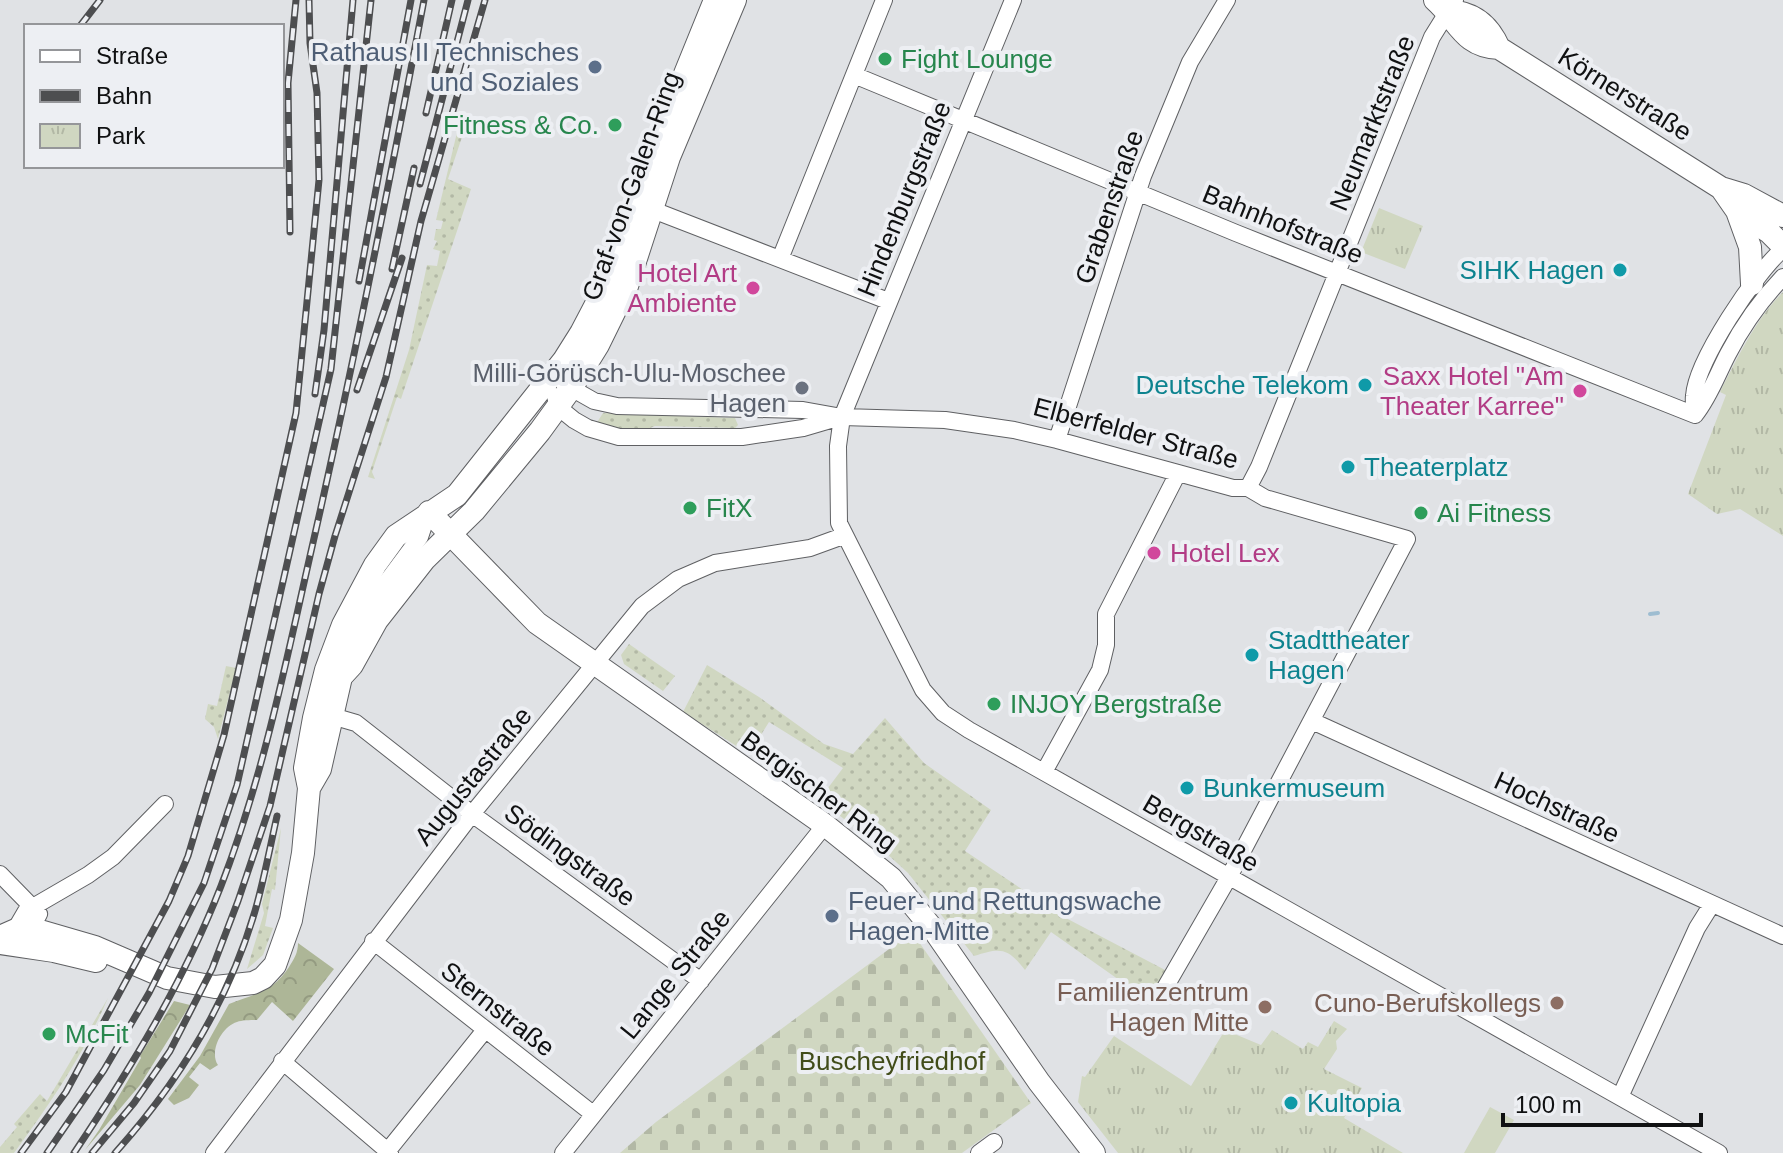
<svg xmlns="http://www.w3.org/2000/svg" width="1783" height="1153" font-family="Arial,sans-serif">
	<defs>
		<pattern id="grass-dots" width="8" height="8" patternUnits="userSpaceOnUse" patternTransform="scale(2)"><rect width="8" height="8" fill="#d0d7c1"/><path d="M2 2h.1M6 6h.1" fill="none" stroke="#b2b8a5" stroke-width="1.8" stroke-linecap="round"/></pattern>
		<pattern id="forest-crowns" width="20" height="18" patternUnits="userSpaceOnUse" patternTransform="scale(2)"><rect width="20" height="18" fill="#adb697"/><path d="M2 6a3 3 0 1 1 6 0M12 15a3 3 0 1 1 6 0" fill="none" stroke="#949b81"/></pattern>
		<pattern id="cemetery-stones" width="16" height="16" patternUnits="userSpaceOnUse" patternTransform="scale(2)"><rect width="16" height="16" fill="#d0d7c1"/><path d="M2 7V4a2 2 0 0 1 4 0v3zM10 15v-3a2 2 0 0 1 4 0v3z" fill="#b2b8a5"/></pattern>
		<pattern id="park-tufts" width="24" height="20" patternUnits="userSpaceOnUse" patternTransform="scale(2)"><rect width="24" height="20" fill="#d0d7c1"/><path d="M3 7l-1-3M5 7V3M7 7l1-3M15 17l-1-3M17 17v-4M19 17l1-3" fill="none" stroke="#b2b8a5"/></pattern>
	</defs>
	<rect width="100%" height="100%" fill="#e0e2e5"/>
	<path fill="url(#grass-dots)" d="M460 120 467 122 448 179 471 189 401 399 397 397 372 472 375 479 368 477 409 350 427 265 437 266 440 251 433 249 437 241 434 240 436 229H441L443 221 436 220Z
		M603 413 735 418 738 425 735 428 655 426 640 432H630L596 424Z
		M629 644 675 676 663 691 624 664 621 655Z
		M707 665 759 697 824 744 853 754 885 718 924 763 991 810 965 851 1062 916 1167 971 1149 1001 1051 932 1025 970C1008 948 1001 947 974 956L908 873 873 841 819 800 843 768 769 722 749 754 683 712Z
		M226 666 236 668 218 739 214 727 205 719 208 704 217 706Z
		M281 828 275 890 272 889 265 926 273 928 263 955 247 969 264 913 262 904Z
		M108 998C84 1054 50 1104 14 1153H0V1147L17 1127 14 1124 40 1094 47 1101Z"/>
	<path fill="url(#forest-crowns)" d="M298 943 334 969 293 1021 272 1002 257 1020C251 1020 242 1020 237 1022 221 1027 209 1052 218 1065L210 1070 200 1063 189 1077 199 1085 189 1098 174 1105 168 1099 200 1056 229 1004C254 994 273 992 289 967 294 959 298 953 298 943Z
		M174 1001 190 1005 140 1085 85 1150 99 1130 141 1058 140 1056Z"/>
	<path fill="url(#cemetery-stones)" d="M912 932 1031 1103 962 1153H620L656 1122Z"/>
	<path fill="url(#park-tufts)" d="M1379 208 1423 226 1405 269 1361 252Z
		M1783 292V536L1740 509 1717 514 1688 494 1726 395 1720 392C1738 357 1755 320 1783 292Z
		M1334 1021 1347 1029 1336 1041 1337 1049 1324 1069 1362 1088 1344 1118 1403 1153H1118L1078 1102 1082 1076 1085 1077 1114 1036 1191 1086 1225 1030 1261 1045 1272 1030 1303 1049 1308 1042 1318 1047Z"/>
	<path fill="#d0d7c1" d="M1490 1107 1514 1120 1495 1153H1464Z"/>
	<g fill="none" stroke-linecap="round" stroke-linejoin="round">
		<path stroke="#9ebdd1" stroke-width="4" d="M1650 614 1658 613"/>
		<g stroke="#5f6063" stroke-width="18">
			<path id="street" d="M1013 0 842 417 838 446 839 523 923 690 943 713 969 730 1719 1153
				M854 75 1236 233 1695 415
				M653 210 888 301
				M780 259 884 0
				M564 384 594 401 617 406 803 410 842 417 945 420 1014 430 1057 440 1233 488H1248L1265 498 1407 539 1229 877 1162 993
				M555 396 558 407 574 420 588 428 619 437H742L803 428 837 418
				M1695 415C1695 409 1693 402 1694 396 1696 361 1756 272 1783 249
				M1695 415C1710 396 1717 375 1728 354 1743 325 1761 300 1783 277
				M1057 440 1143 176 1190 62 1227 0
				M1248 488 1259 467 1432 37 1455 0
				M342 656 367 608 420 537 428 513
				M332 716 356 723 472 814 701 981
				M1312 721 1783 936
				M1044 772 1100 670 1106 645V614L1178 473
				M0 874 39 914 26 937
				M18 938 19 923 26 911 88 875 113 857 165 804
				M373 941 593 1114
				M282 1061 390 1153
				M1620 1097 1697 928 1712 904
				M214 1153 472 814 642 606 678 579 715 563 810 548 843 536
				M386 1153 485 1030
				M563 1153 825 825
				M979 1153 994 1142"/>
		</g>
		<g stroke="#5f6063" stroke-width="24">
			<path id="secondary" d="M1435 0C1458 20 1463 47 1499 48L1721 188 1744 195 1783 216
				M1448 11C1472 12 1489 25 1499 48
				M1721 188 1737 211 1769 232 1783 246
				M1737 211 1750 247 1752 284
				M429 512 537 623 825 825 891 878 936 933 1039 1082 1094 1153
				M309 788 320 769 341 677 352 665 377 620 424 560 474 511 540 431 572 387 598 345 627 286 669 157 735 0
				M0 937 18 929 40 931 95 947 167 978 215 987 253 983 263 978 275 965 291 920 303 853 309 788 305 768 314 718 326 670 343 625 375 565 396 536 457 495 564 360 581 333 614 270 661 133 715 0
				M0 943 54 951 96 961"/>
		</g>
		<use href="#street" stroke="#fff" stroke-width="16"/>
		<use href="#secondary" stroke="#fff" stroke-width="22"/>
		<g stroke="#4d4e50" stroke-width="7">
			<path id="rail" d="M80 26 100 0
				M426 113 452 0
				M420 184 468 0
				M290 232 288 83 296 0
				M392 269 414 168
				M359 281 411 0
				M357 390 402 258
				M315 394 324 330 353 0
				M21 1153 66 1092 169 901 188 856 224 735 296 413 319 180 317 93 310 43 309 0
				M47 1153 104 1070 149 993 204 883 237 785 331 369 371 0
				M74 1153C131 1068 184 981 221 886 262 780 285 667 310 556 352 372 389 186 424 0
				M92 1153 134 1103 170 1051 212 969 238 901 270 806 319 594 335 536 386 377 421 221 485 0
				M115 1153C178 1083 228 1003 255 911 264 880 270 847 277 816"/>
		</g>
		<use href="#rail" stroke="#edeff3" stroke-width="4" stroke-dasharray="12" stroke-linecap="butt"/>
	</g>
	<g fill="#2e9e5b" stroke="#edeff3" stroke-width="3">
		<circle cx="885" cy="59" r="8"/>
		<circle cx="615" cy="125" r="8"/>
		<circle cx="690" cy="508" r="8"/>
		<circle cx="1421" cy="513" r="8"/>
		<circle cx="994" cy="704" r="8"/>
		<circle cx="49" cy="1034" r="8"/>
	</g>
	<g fill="#5c6f8a" stroke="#edeff3" stroke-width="3">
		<circle cx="595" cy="67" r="8"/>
		<circle cx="832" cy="916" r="8"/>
	</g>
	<g fill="#0f9aa8" stroke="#edeff3" stroke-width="3">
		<circle cx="1620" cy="270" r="8"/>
		<circle cx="1365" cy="385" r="8"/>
		<circle cx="1348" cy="467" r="8"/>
		<circle cx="1252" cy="655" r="8"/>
		<circle cx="1187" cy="788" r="8"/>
		<circle cx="1291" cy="1103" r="8"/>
	</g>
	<g fill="#d1479c" stroke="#edeff3" stroke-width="3">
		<circle cx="753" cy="288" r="8"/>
		<circle cx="1580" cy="391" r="8"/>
		<circle cx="1154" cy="553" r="8"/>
	</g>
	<circle fill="#6b7280" stroke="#edeff3" stroke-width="3" cx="802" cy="388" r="8"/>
	<g fill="#8d6e63" stroke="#edeff3" stroke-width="3">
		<circle cx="1557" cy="1003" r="8"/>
		<circle cx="1265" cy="1007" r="8"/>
	</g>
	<g text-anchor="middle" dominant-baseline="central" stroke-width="8" stroke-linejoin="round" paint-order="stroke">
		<g font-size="26" fill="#4e5e75" stroke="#edeff3" text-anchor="end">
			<text x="579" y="52">Rathaus II Technisches<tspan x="579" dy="30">und Soziales</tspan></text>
			<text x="848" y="901" text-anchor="start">Feuer- und Rettungswache<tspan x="848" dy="30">Hagen-Mitte</tspan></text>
		</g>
		<g font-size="26" fill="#27864d" stroke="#edeff3" text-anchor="start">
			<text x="901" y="59">Fight Lounge</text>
			<text x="599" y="125" text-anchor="end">Fitness &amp; Co.</text>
			<text x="706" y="508">FitX</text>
			<text x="1437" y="513">Ai Fitness</text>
			<text x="1010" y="704">INJOY Bergstraße</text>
			<text x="65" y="1034">McFit</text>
		</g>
		<g font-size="26" fill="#101112" stroke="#edeff3">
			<text transform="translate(1625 94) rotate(32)">Körnerstraße</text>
			<text transform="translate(1372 123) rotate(-68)">Neumarktstraße</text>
			<text transform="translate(631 186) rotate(-70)">Graf-von-Galen-Ring</text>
			<text transform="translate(904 199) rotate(-68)">Hindenburgstraße</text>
			<text transform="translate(1109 207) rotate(-71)">Grabenstraße</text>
			<text transform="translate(1283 224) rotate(22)">Bahnhofstraße</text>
			<text transform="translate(1136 433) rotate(15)">Elberfelder Straße</text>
			<text transform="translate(473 776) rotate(-51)">Augustastraße</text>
			<text transform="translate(819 791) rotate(36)">Bergischer Ring</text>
			<text transform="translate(1557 807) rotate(25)">Hochstraße</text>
			<text transform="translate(1201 833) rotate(30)">Bergstraße</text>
			<text transform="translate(570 855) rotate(36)">Södingstraße</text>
			<text transform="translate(675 974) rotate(-51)">Lange Straße</text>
			<text transform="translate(498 1009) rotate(38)">Sternstraße</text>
		</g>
		<g font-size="26" fill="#0d838f" stroke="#edeff3" text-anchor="start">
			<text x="1604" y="270" text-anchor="end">SIHK Hagen</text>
			<text x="1349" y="385" text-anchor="end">Deutsche Telekom</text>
			<text x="1364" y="467">Theaterplatz</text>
			<text x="1268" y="640">Stadttheater<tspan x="1268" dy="30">Hagen</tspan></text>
			<text x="1203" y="788">Bunkermuseum</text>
			<text x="1307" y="1103">Kultopia</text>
		</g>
		<g font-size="26" fill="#b23c85" stroke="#edeff3" text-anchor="end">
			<text x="737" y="273">Hotel Art<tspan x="737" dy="30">Ambiente</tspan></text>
			<text x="1564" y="376">Saxx Hotel "Am<tspan x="1564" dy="30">Theater Karree"</tspan></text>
			<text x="1170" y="553" text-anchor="start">Hotel Lex</text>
		</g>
		<g font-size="26" fill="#5b616d" stroke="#edeff3" text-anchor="end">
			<text x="786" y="373">Milli-Görüsch-Ulu-Moschee<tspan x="786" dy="30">Hagen</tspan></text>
		</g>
		<g font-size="26" fill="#785e54" stroke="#edeff3" text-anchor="end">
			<text x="1249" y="992">Familienzentrum<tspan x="1249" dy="30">Hagen Mitte</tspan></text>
			<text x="1541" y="1003">Cuno-Berufskollegs</text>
		</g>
		<g font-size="26" fill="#414c19" stroke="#edeff3">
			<text x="892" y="1061">Buscheyfriedhof</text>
		</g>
	</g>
	<rect x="24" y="24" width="260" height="144" fill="#edeff3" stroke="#959699" stroke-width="2"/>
	<rect x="40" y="50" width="40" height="12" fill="#ffffff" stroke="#959699" stroke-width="2"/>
	<text x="96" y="64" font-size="24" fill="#101112">Straße</text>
	<rect x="40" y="90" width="40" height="12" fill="#4d4e50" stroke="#959699" stroke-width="2"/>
	<text x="96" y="104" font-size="24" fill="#101112">Bahn</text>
	<rect x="40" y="124" width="40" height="24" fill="url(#park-tufts)" stroke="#959699" stroke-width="2"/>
	<text x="96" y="144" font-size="24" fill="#101112">Park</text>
	<path d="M1503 1113v12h198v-12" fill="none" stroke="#101112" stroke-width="4"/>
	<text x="1515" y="1113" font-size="24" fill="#101112" stroke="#edeff3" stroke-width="6" paint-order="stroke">100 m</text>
</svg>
